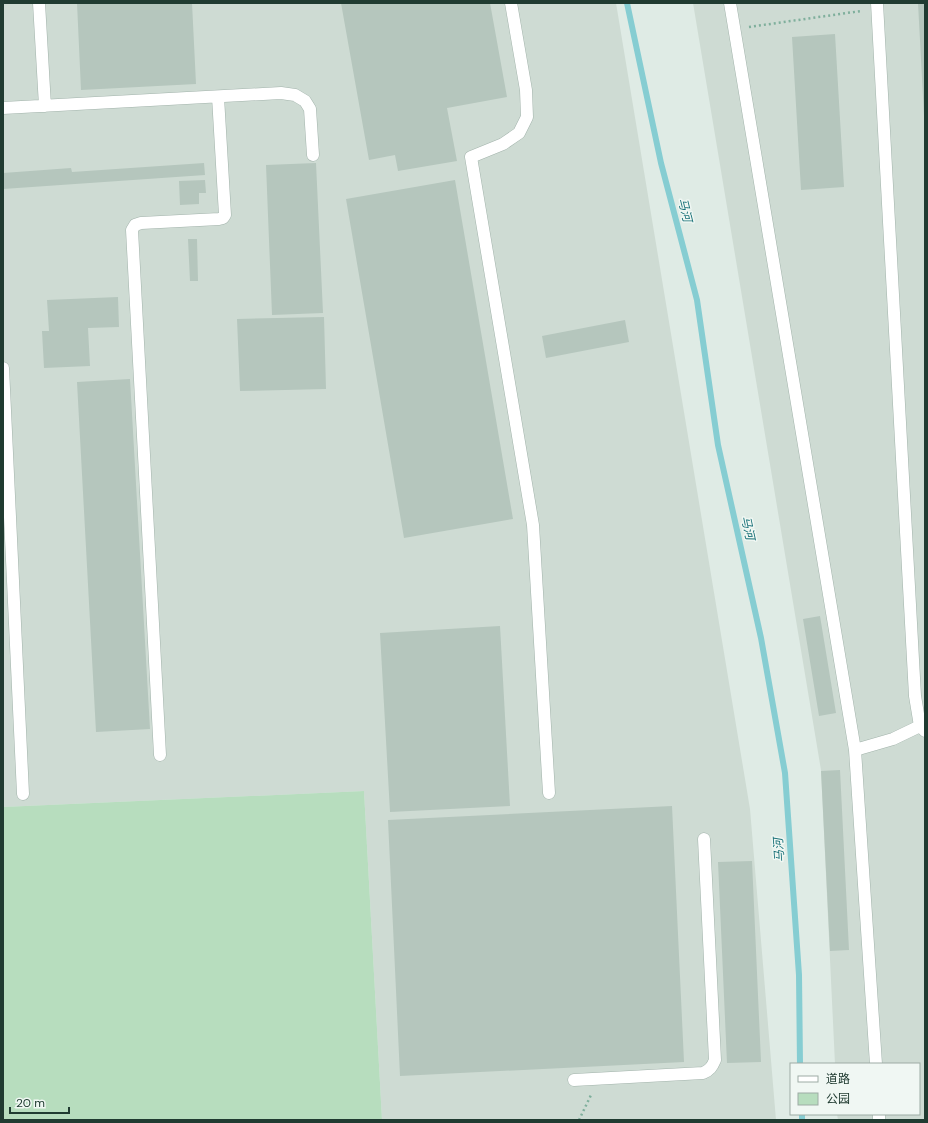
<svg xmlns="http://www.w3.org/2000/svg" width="928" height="1123" font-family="'DM Sans','Noto Sans SC',sans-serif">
	<rect width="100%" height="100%" fill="#dfebe5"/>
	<path fill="#cedbd3" d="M3 3H616L750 809 776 1120H382L364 791 3 807Z
		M693 3H925V1120H838L837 1114H919V1064H835L821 770Z"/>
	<path fill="#b7ddbe" d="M364 791 382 1120H3V807Z"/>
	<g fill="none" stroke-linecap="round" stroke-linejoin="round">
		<path stroke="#86cdd2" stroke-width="6" d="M627 3 661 163 697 300 718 445 761 638 785 773 799 975 800 1064
			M802 1114V1120"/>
	</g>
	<path fill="#b5c6bd" d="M77 3H192L196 84 81 90Z
		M341 3H490L507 97 447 108 457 161 398 171 395 155 369 160Z
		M918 3H925V116H924Z
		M835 34 844 187 801 190 792 37Z
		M204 163 205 175 3 189V173L71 168 72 172Z
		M316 163 323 313 272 315 266 165Z
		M205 180 206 193H199V204L180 205 179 181Z
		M455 180 513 519 404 538 346 199Z
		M188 239H197L198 281H190Z
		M118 297 119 327 88 328 90 366 44 368 42 331H49L47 300Z
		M324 317 326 389 240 391 237 319Z
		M625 320 629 342 546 358 542 336Z
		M130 379 150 729 96 732 77 382Z
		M820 616 836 713 819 716 803 619Z
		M500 626 510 806 390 812 380 633Z
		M840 770 849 950 830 951 821 771Z
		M672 806 684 1062 400 1076 388 820Z
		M752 861 761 1062 727 1063 718 862Z"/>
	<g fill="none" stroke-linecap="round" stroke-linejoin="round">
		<g stroke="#a2b3ab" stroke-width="13">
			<path id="minor" d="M39 3 45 106
				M511 3 526 90 527 117 519 133 503 144 471 157 533 525 549 793
				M730 3 855 750 876 1064
				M877 3 915 696 920 726 925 731
				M3 108 281 93 295 95 305 101 310 109 313 155
				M3 368 23 794
				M855 750 893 739 920 726
				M160 755 132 230 135 225 141 223 219 219 223 218 225 215 218 97
				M574 1080 703 1073C710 1070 712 1067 715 1060L704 839
				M879 1114V1120"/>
		</g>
		<path stroke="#7faf9c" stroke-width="2.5" stroke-dasharray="2 3" stroke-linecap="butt" d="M749 27 861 11
			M579 1120 591 1095"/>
		<use href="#minor" stroke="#fff" stroke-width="12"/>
	</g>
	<g text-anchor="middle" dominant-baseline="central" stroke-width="3" stroke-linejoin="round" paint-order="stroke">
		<g font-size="12" font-style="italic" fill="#197178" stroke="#f0f7f3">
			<text transform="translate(685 210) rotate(76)">马河</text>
			<text transform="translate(748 528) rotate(78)">马河</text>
			<text transform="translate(779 850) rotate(-94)">马河</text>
		</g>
	</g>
	<rect width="928" height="1123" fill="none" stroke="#203b31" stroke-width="8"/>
	<rect x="790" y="1063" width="130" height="52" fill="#f0f7f3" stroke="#9daca5"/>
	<rect x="798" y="1076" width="20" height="6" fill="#ffffff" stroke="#9daca5"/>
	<text x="826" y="1083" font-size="12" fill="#203b31">道路</text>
	<rect x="798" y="1093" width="20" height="12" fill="#b7ddbe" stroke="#9daca5"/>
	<text x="826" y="1103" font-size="12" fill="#203b31">公园</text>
	<path d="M10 1107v6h59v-6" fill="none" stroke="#203b31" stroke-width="2"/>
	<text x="16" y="1107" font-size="12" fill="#203b31" stroke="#f0f7f3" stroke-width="3" paint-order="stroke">20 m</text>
</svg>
